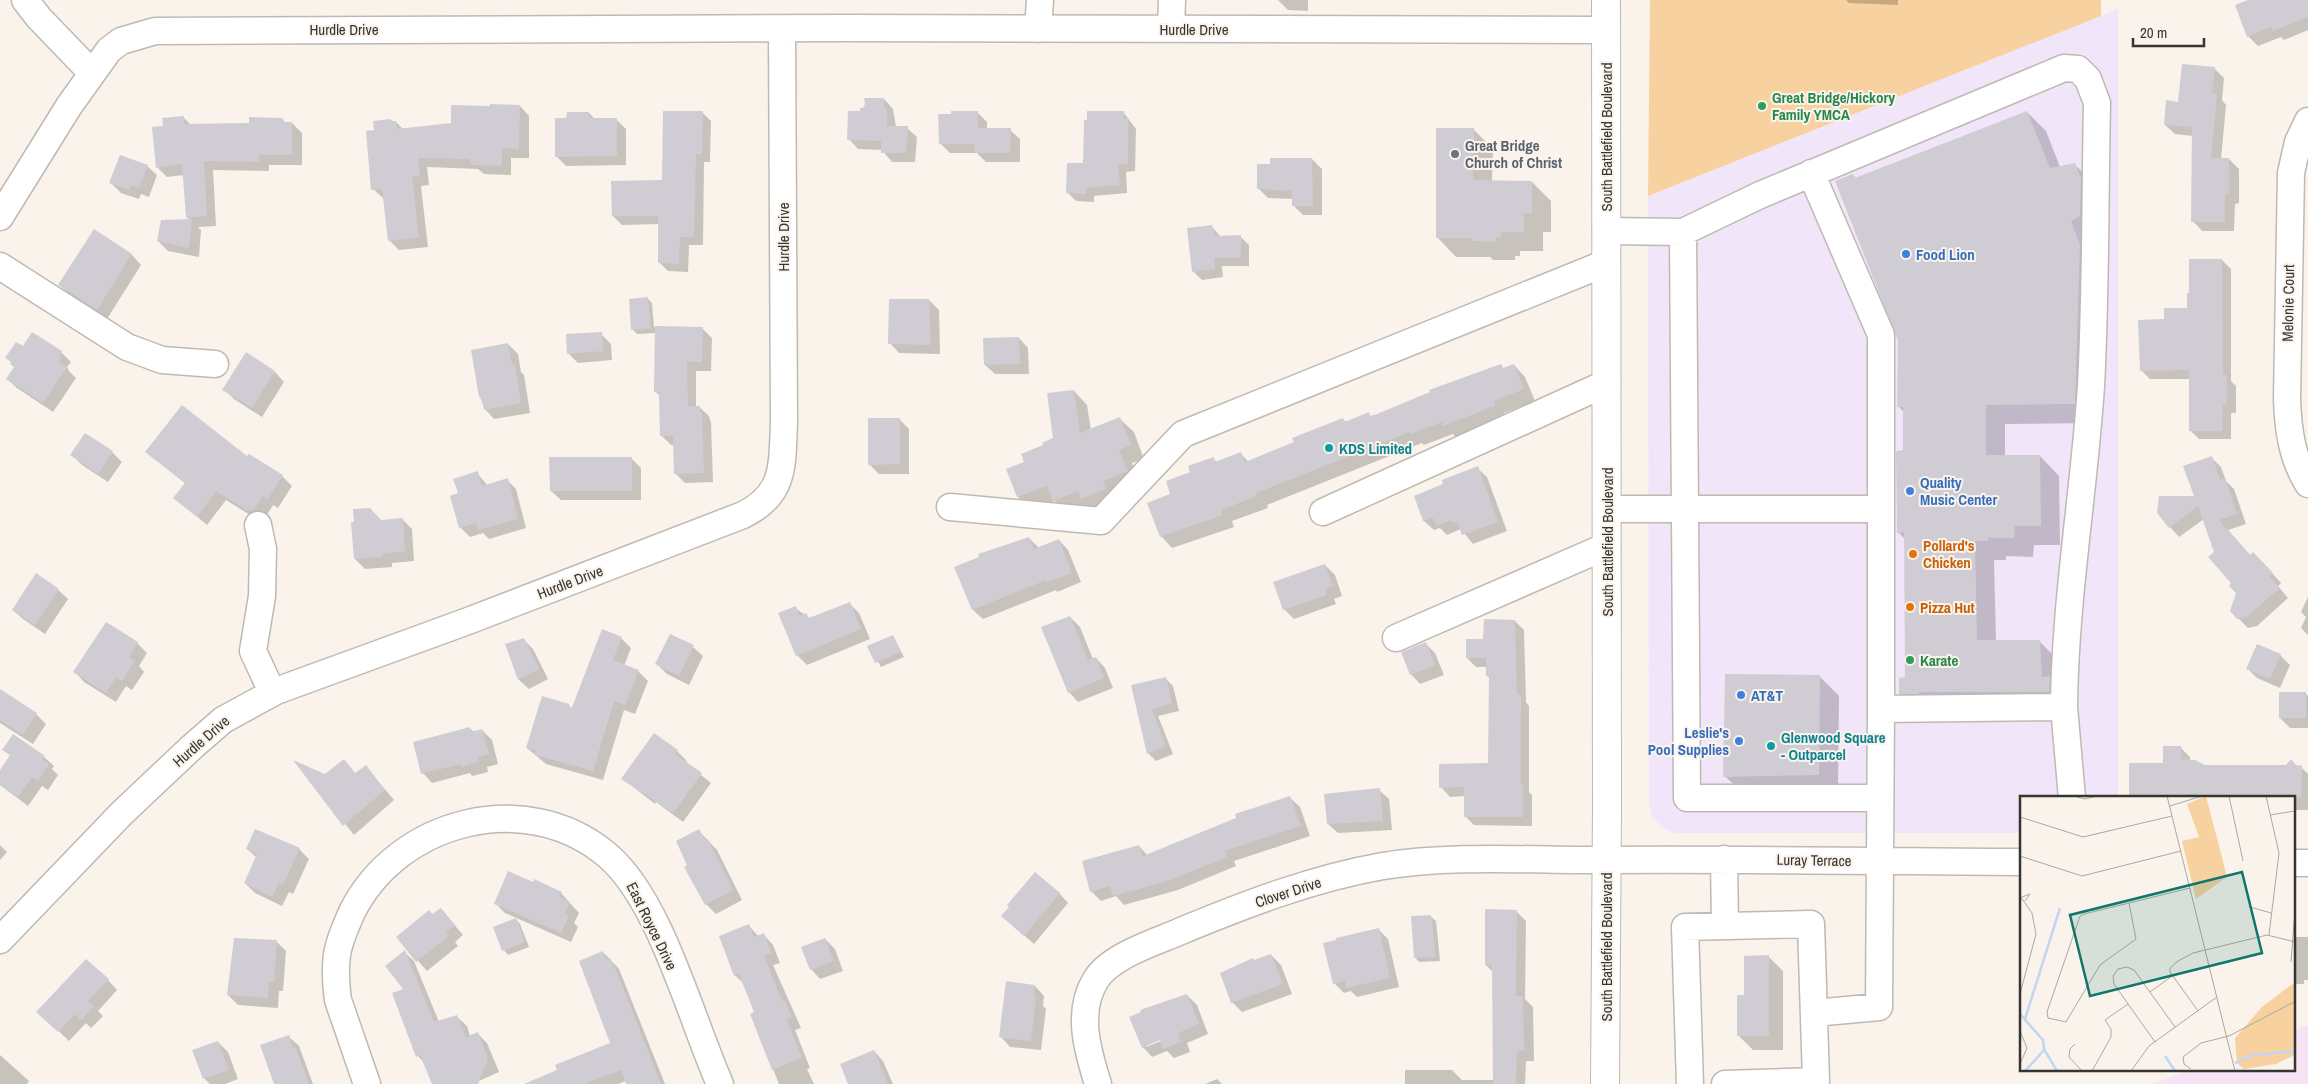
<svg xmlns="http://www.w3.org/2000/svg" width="2308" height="1084" font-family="'Archivo Narrow',sans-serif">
	<rect width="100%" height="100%" fill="#f9f3eb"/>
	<path fill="#f1e5f9" d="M2118 9V798H2022V833H1674L1663 828 1652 817 1649 804 1648 196Z"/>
	<path fill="#f7e3f3" d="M2308 1025V1084H2153L2189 1070H2294V1030Z"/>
	<path fill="#f8d1a1" d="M1650 0H2101V16L1648 196Z"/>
	<path fill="#0003" fill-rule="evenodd" d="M1278 0H1308V11L1288 10Z
		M1846 0H1898V5L1849 3Z
		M2251 0H2308V30L2284 40 2281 37 2258 46 2248 36Z
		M2214 68 2224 78 2222 100 2226 105 2221 159H2229L2239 169V203L2235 204 2234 231H2202L2193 221V136L2175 134 2165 125 2179 103Z
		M884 99 893 109 896 127 907 128 917 137 915 162H892L882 150 858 149 849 139 861 113Z
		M520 106 529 116V158H511V175L484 174 478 169 427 167 429 185 421 186 428 247 399 250 389 240 384 199 373 189 375 131 390 120 396 122 403 129 452 125Z
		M702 112 711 121 710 162H704L703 245H689L688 272 668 271 659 262V224L622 225 613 216 663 181Z
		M977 112 987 122V130H1010L1020 139V162H986L977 153H950L940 143Z
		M2027 112 2046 131 2060 167 2074 164 2094 183 2093 423 2005 424V456H2040L2059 476 2060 545H2034L2033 557 2006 556V560H1994L1996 642H2040L2059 661 2069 697 1920 713 1901 693 1906 679 1905 539 1898 532 1905 452V413L1898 406 1899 340 1853 175 1857 179Z
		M589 113 595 119H616L626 129V165L566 166 556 156 568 120Z
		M1124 113 1136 129 1135 171 1126 172 1127 193 1094 196V202L1076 201 1068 193 1085 164Z
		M183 117 191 125 250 124 282 119 286 123H292L302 133V165H269V171L213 170 216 226 198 227 201 230 199 257 168 251 158 241 190 220 187 217 184 175 167 177 157 167 164 127Z
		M1473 129 1493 149 1492 182H1532L1551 201V232H1543V251H1520V256H1515V260H1493L1490 257H1456L1437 237Z
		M1312 159 1322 169V215H1303L1293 205V199L1268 198 1258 188 1271 166Z
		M147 166 157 175 149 197 141 194 139 199 121 193 111 183Z
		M1211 226 1221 237 1240 236 1249 245V266H1222L1223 277 1202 280 1193 271Z
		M94 231 132 255 141 265 107 319 70 295 60 285Z
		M2222 260 2231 269V381L2236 386V413H2231V439H2199L2190 430V379H2150L2141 370 2165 320 2188 309Z
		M647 298 652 303 654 327 702 328 712 338 711 371H696V407H699L709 416 711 423 713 482 685 483 676 474 675 445H671L662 436 661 397 655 391 656 333 637 334 633 330Z
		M929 300 939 310 940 354 899 353 890 343Z
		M601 334 611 344 612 360 578 363 568 353Z
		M1019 338 1028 348 1029 374H995L985 365Z
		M508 344 518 354 521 372 524 375 530 413 494 419 485 409 480 397Z
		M23 348 61 352 71 362 67 367 69 371 76 378 53 412 17 388 7 379 15 367 7 358Z
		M247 354 275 372 284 382 262 417 234 399 224 389Z
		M1500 365 1504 369 1514 365 1525 377 1535 401 1504 413 1506 417 1456 437 1453 434 1424 445 1422 443 1267 505 1268 508 1232 521 1234 527 1172 548 1161 536 1172 495 1192 473 1213 459 1217 462 1241 454 1249 462 1295 443 1343 419 1346 422 1368 413 1371 417Z
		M1074 391 1087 405 1091 430 1120 419 1134 432 1144 459 1132 463 1140 485 1096 512 1089 506 1068 514 1055 501 1032 511 1018 497 1007 470 1026 463 1054 439Z
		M899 419 909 429V474H879L869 464Z
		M112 452 122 462 108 482 82 465 72 455Z
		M147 452 247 458 282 476 292 486 278 508 273 505 264 520H258L226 500 207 525 175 498 186 484Z
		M2211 457 2221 467 2226 481 2234 489 2246 524 2228 530 2251 556 2263 563 2281 583 2278 586 2288 598 2257 626 2248 628 2238 618 2237 592 2215 553 2204 519 2179 537 2170 527 2196 497Z
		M631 458 641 468V500H561L551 491Z
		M1477 468 1487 477 1507 531 1473 544 1461 529 1447 535 1440 528 1434 530 1424 521 1415 496 1445 485Z
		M477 473 488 486 507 480 516 489 526 528 489 539 483 533 470 537 460 527Z
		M402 519 412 529 414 561 392 563V567L365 569 355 559 381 521Z
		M1029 538 1039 548 1059 540 1068 550 1081 582 1057 592 1056 590 983 619 973 610 956 568Z
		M1325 565 1335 575 1342 596 1334 599 1336 604 1294 619 1284 609Z
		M58 590 68 599 45 634 23 619 13 610Z
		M2308 597V635L2301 628 2306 617 2301 612Z
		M849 603 859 613 870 639 807 665 797 655 795 608 811 619Z
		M1070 617 1080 627 1093 659 1096 658 1105 668 1113 688 1078 702 1069 692Z
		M1515 621 1524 630 1526 702 1529 706V792L1532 795V826L1474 825 1465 816V796L1450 797 1441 787 1489 765 1490 678 1487 676V667H1476L1467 658 1485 640Z
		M106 623 137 643 147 653 139 666 144 672 132 690 126 686 116 702 84 682 75 672Z
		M893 636 904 657 881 667 869 646Z
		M621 638 631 648 624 666 638 671 648 681 635 714 624 710 603 780 546 764 527 748 568 705 573 709Z
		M523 639 533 649 548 679 529 689 519 680 507 645Z
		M1425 643 1435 653 1444 675 1420 684 1411 674Z
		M693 647 703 656 689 685 667 674 657 664Z
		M2280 655 2290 665 2280 688 2257 678 2247 668Z
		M1819 676 1839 696 1838 794 1744 795 1725 776Z
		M1165 678 1173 686 1179 711 1158 716 1173 754 1156 761 1148 753 1132 686Z
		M0 690 36 714 46 724 33 744 0 723Z
		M2305 693 2308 696V728H2290L2280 718Z
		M469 728 474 732 482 730 492 740 498 764 487 767 488 772 472 776 470 773 432 783 423 773Z
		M2180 747 2190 757V761L2204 766 2301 767 2308 774V810H2294V798L2130 797Z
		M4 749 44 757 54 766 52 769 58 775 48 790 42 786 28 806 0 785V772L11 756Z
		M677 751 687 761 685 762 711 783 683 822 656 802 655 804 622 778Z
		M343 760 356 774 366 767 394 800 354 835 296 763 325 775Z
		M1379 790 1389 799 1392 830 1338 833 1328 824Z
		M1290 798 1300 807 1310 836 1234 861 1236 866 1178 890 1124 905 1116 896 1101 901 1091 891 1139 846 1148 856Z
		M698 830 717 850 742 900 716 914 706 904 685 867 688 866Z
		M0 845 7 852 0 860Z
		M247 849H299L309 859 293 894 289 892 282 906 255 893 245 883 257 858Z
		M561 893 579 913 574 923 578 927 571 942 505 913 495 903Z
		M1059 893 1068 903 1034 944 1013 926Z
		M441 909 463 935 455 942 458 946 427 971 397 937Z
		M1516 911 1526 921 1525 999 1533 1007 1534 1061H1526L1525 1084H1405V1070H1452L1462 1080H1495L1493 972 1486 965Z
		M1431 917 1436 921 1440 961 1419 962 1415 957Z
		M516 920 520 924 529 947 508 955 504 950Z
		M749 926 758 936 764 935 773 945 780 963 773 965 801 1028 795 1030 810 1068 807 1069 814 1084H779L751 1015 756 1013 745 985 735 975Z
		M1378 929 1388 939 1399 987 1357 997 1351 991 1344 993 1334 983Z
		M2294 937H2308V980H2304V984H2294Z
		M825 939 835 949 843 971 820 979 811 969Z
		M277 942 286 951 283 991H279L278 1008 238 1005 228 995Z
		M404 952 414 961 439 1022 457 1017 467 1026 470 1036 477 1033 487 1043 499 1072 472 1084H434L425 1064 418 1056 405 989Z
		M603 952 619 969 665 1084H627L626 1081 618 1084H564L612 1044Z
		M1271 955 1281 965 1292 994 1242 1012 1232 1002 1254 961Z
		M1769 957 1783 971V1050H1753L1739 1036 1746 997Z
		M108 980 117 990 98 1011 103 1016 91 1028 86 1023 69 1041 48 1021Z
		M1035 986 1044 996 1043 1006 1046 1009 1041 1050 1010 1047 1001 1037Z
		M1187 995 1197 1005 1208 1034 1187 1043 1190 1052 1174 1058 1167 1051 1152 1057 1143 1047ZM1166 1037V1039L1146 1047V1045Z
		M289 1037 299 1046 313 1084H275Z
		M218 1042 228 1052 238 1079 225 1084H210L204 1078Z
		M874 1051 883 1061 893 1084H850Z
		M0 1055 29 1081 27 1084H0Z
		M1217 1079 1222 1084H1205Z"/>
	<path fill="#d0ccd4" d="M2248 0H2308V17L2273 31 2271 27 2247 37 2235 5Z
		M2182 64 2215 67 2212 93 2217 94 2211 158H2229V194H2225V222H2191L2192 127 2164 125 2166 100 2178 102Z
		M864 98H884V108H887V126H908L906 153H881V141L847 140 848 111H860V108H863L865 104Z
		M490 104 520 105 519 149 502 148V166L473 165 469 159 418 158 420 176 412 177 419 237 388 241 382 189 371 190 366 131 374 130 373 121 391 119V122L396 121 397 129 451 123V105L490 106Z
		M663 111H703L702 154H696L694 237H680L679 264 658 263V216H612L611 181 662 180Z
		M951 111H978V128H1011L1010 153H975L974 144H939L938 114H951Z
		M1087 111H1124V119H1128V164H1118L1120 185 1086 188V194L1066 193 1067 163H1083L1084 120H1087Z
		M2027 111 2050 168 2075 163 2081 178 2080 216 2071 221 2080 245 2075 404 1986 405V455H2040L2041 526H2015L2014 538H1988V541H1975L1977 640H2040L2042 677 2050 676 2049 692H1919V694H1899V678L1905 677 1904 532 1897 533 1896 451 1903 450V407H1897L1898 341 1835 181 1853 174 1855 178Z
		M567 112H589V118H617V156L555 157V118H566Z
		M184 116V124L249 123V117L283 118V122H292V155H259V162L204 161 207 216 186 218 182 164 156 168 152 127 163 126 162 118Z
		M1436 128H1474L1473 180 1532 181V213H1524V232H1501V237H1496V242L1472 241V238H1436Z
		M120 155 148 165 139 188 131 185 129 190 109 183Z
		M1270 158H1312L1313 206H1292V191L1257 189V164H1270Z
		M192 219 189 248 157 241 161 220Z
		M1212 225 1215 236 1241 235V258H1214L1215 269 1192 272 1187 228Z
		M94 229 132 254 97 310 58 285Z
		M2189 259H2222L2223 375H2227V404H2223L2222 431H2189V370L2140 371 2138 320 2164 319V308H2187V293H2189Z
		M648 297 651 329 631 330 629 299Z
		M889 299H929L931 345 888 344Z
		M655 326 703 327 702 362H687L688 406H700V412H702L704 473 674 474 673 436H660L659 392H654Z
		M32 332 62 351 59 362 67 367 43 403 6 379 14 367 10 364 12 362 5 358 16 342 23 346Z
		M602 332 603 351 567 354 566 334Z
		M1019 337 1020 364 984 365 983 338Z
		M508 343 512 364H515L521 403 484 410 481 397H479L471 350Z
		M246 352 275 371 252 408 222 390Z
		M1501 364 1503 368 1514 364 1524 389 1494 401 1495 406 1443 426 1442 422 1411 434 1410 432 1256 493 1257 496 1221 510 1223 515 1160 537 1147 503 1170 494 1166 481 1190 472 1188 466 1214 457 1215 462 1241 452 1245 462 1294 442 1292 438 1343 418 1345 422 1369 412 1370 416 1377 414 1430 392 1429 390Z
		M1074 390 1080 433 1120 417 1131 445 1119 450 1128 471 1103 481 1106 489 1081 499 1078 491 1053 501 1047 486 1017 497 1006 469 1024 462 1021 454 1043 445 1042 443 1053 438 1047 393Z
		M182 405 247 456 249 454 283 475 268 499 263 496 253 511 250 509 248 511 216 491 197 517 173 498 185 483 145 452Z
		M868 418H900V464L868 465Z
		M85 433 113 451 98 474 70 455Z
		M2212 456 2220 480 2225 478 2237 514 2219 520 2250 555 2253 552 2273 573 2269 576 2280 588 2247 617 2237 619 2230 611 2236 593 2229 586 2231 583 2208 557 2214 552 2198 506 2169 528 2157 513 2159 496H2194L2183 466Z
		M549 457H632V491H550Z
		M1478 466 1498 522 1462 535 1457 521 1453 523 1452 520 1436 526 1433 518 1423 521 1414 496 1443 484 1442 480Z
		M478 471 482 486 508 478 518 519 478 530 476 523 459 528 450 496 458 493 453 479Z
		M370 508 381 520 403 518 405 551 382 554 383 557 354 559 351 522H354L353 509Z
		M1029 537 1034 549 1059 539 1072 573 1047 582 1046 580 972 610 954 567 979 557 978 554Z
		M1325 564 1333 586 1325 589 1327 595 1283 610 1273 582Z
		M36 573 59 589 35 625 12 610Z
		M850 602 861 629 796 656 778 613 796 606 799 616 806 613 809 618Z
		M1070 616 1088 660 1096 657 1104 678 1068 693 1041 627Z
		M1484 619 1515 620 1517 695H1521V784H1523V817H1464V787L1439 788V764L1488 763 1489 676H1486V658H1466V639H1483Z
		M106 622 138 642 129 657 135 661 122 681 116 677 106 693 73 672Z
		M602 629 622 637 613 660 639 670 625 705 614 701 593 771 535 755 536 751 526 748 542 696 569 704 571 710Z
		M670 634 694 645 679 676 655 664Z
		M893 635 901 652 875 663 867 646Z
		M524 638 539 669 518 680 505 644Z
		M1426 642 1435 665 1410 675 1401 652Z
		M2257 644 2281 654 2270 679 2246 669Z
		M1725 674 1820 675 1819 775 1723 777Z
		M1166 677 1172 703 1152 709 1166 746 1147 754 1131 685Z
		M0 689 37 713 23 735 0 720Z
		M2279 692H2306V718H2279Z
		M470 727 471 732 482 729 489 754 478 757 479 762 461 767V764L421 774 413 742Z
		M654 733 678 750 675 754 702 773 673 813 621 779Z
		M13 734 45 756 42 760 49 764 38 781 32 777 18 797 0 785V770L10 755 2 750Z
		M2163 746H2181V759L2195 760 2205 765H2286L2291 759 2296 765 2302 766 2301 798 2129 797V763H2163Z
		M344 759 355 773 366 765 385 790 343 826 293 760 325 774Z
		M1380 788 1383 821 1327 824 1324 794Z
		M1290 796 1301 826 1225 851 1227 857 1168 881 1113 896 1110 886 1090 892 1082 861 1139 845 1143 856 1236 818 1235 814Z
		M255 829 300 848 283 885 279 883 272 897 244 883 257 854 246 849Z
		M699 829 705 840 708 839 733 890 705 905 684 867 687 865 676 841Z
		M508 871 533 882 534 879 562 892 559 897 570 902 565 914 569 916 561 933 494 904Z
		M1035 872 1060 893 1024 936 1001 916 1009 907 1007 905Z
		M441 908 455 925 446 932 449 936 416 962 396 937 429 910 432 914Z
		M1485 909 1517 910 1516 996H1523L1524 1051H1517L1516 1084H1493L1492 965H1485Z
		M1431 915 1436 957 1414 958 1411 916Z
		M516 918 525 942 502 951 493 927Z
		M749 924 754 937 764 933 771 953 764 955 782 1001 785 1000 792 1018 787 1020 802 1058 772 1070 750 1014 754 1012 739 974 734 976 719 936Z
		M1379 928 1390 978 1346 988 1345 981 1333 984 1323 943 1336 940V938Z
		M234 938 277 940 274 982H269L268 998 227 995Z
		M825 938 834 961 810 970 801 947Z
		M405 950 434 1022 457 1015 466 1037 478 1032 488 1059 478 1084H432L420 1055 416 1057 392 993 403 989 385 966Z
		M603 951 606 960 610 958 620 980 661 1084H626L621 1070 584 1084H524L557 1070 555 1065 610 1043 579 961Z
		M1271 954 1283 984 1231 1003 1220 973 1253 958 1254 960Z
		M1769 955V1036H1737V995H1744V956Z
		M86 959 109 979 88 1001 94 1006 81 1020 75 1014 58 1032 36 1012Z
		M1006 981 1035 985 1034 997 1036 998 1031 1041 999 1037Z
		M1187 994 1199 1024 1178 1033 1181 1042 1163 1049 1160 1040 1142 1048 1129 1017 1141 1012 1140 1010Z
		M289 1035 293 1048 295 1047 309 1084H274L260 1045Z
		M218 1041 229 1070 203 1079 192 1050Z
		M874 1050 888 1084H848L840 1064Z"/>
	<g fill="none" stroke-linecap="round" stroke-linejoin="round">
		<g stroke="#bfb9b2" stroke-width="29">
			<path id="minor" d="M25 0 39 18 92 73
				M1038 29 1040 0
				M1171 29 1172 0
				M2308 121 2298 142 2291 173 2287 399C2288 430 2292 458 2308 484
				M0 217 69 106 109 50 121 41 155 31 846 28 1606 30
				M1606 231 1683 232 1760 195 2064 68 2078 69 2088 79 2097 103C2095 197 2096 292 2091 386 2084 493 2065 599 2064 707L1881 709V335L1811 173
				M1683 232 1687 798H1879
				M0 266 127 347 162 360 215 364
				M950 507 1101 521 1183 434 1606 263
				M1607 509H1881
				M1323 512 1607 383
				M258 525 263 549 262 596 253 651 272 692
				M1396 638 1607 546
				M2064 707 2072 798
				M1724 859 1725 926
				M2294 863H2308
				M0 940 122 813 193 746 223 720 276 691 468 621 743 515C786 494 782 464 784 422L782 29
				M1814 1013 1879 1007 1881 709
				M367 1084 338 1000C336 986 335 969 337 955 339 940 346 926 352 912 398 820 526 787 607 855 660 899 691 1019 720 1084
				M1098 1084C1088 1052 1076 1013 1095 981 1109 956 1156 942 1181 931 1246 904 1314 878 1383 866 1449 855 1529 860 1596 860 1738 859 1880 861 2022 862
				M1690 1084 1685 927 1811 924 1816 1081 1725 1084"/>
		</g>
		<g stroke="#bfb9b2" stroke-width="30">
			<path id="major" d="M1605 1084 1607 809 1606 0"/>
		</g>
		<use href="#minor" stroke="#fff" stroke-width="26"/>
		<use href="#major" stroke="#fff" stroke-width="28"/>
	</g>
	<g fill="#2e9e5b" stroke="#f9f3eb" stroke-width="2">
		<circle cx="1762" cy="106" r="5"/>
		<circle cx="1910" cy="660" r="5"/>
	</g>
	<circle fill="#6b7280" stroke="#f9f3eb" stroke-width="2" cx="1455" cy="154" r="5"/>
	<g fill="#3f7fe0" stroke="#f9f3eb" stroke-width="2">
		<circle cx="1906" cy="254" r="5"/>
		<circle cx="1910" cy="491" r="5"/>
		<circle cx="1741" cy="695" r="5"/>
		<circle cx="1739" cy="741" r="5"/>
	</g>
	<g fill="#0f9aa8" stroke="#f9f3eb" stroke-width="2">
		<circle cx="1329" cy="448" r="5"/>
		<circle cx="1771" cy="746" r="5"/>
	</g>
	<g fill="#e8710a" stroke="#f9f3eb" stroke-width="2">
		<circle cx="1913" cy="554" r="5"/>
		<circle cx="1910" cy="607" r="5"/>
	</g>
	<g text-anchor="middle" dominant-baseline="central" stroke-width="4" stroke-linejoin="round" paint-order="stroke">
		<g font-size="15" fill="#373532" stroke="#f9f3eb">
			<text x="344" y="29">Hurdle Drive</text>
			<text x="1194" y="29">Hurdle Drive</text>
			<text transform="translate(1606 137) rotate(-90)">South Battlefield Boulevard</text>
			<text transform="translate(783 237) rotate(-90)">Hurdle Drive</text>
			<text transform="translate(2288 303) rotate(-89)">Melonie Court</text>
			<text transform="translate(1607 542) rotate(-90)">South Battlefield Boulevard</text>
			<text transform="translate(570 582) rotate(-21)">Hurdle Drive</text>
			<text transform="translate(201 741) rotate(-41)">Hurdle Drive</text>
			<text transform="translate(1814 860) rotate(1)">Luray Terrace</text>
			<text transform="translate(1288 892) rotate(-18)">Clover Drive</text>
			<text transform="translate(652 926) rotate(64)">East Royce Drive</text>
			<text transform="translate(1606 947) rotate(-90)">South Battlefield Boulevard</text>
		</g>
		<g font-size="15" font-weight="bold" fill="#27864d" stroke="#f9f3eb" text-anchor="start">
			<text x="1772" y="97">Great Bridge/Hickory<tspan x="1772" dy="17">Family YMCA</tspan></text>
			<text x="1920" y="660">Karate</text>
		</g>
		<g font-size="15" font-weight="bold" fill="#5b616d" stroke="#f9f3eb" text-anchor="start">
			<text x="1465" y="145">Great Bridge<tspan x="1465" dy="17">Church of Christ</tspan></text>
		</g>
		<g font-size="15" font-weight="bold" fill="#366cbe" stroke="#f9f3eb" text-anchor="start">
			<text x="1916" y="254">Food Lion</text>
			<text x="1920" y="482">Quality<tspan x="1920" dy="17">Music Center</tspan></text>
			<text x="1751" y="695">AT&amp;T</text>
			<text x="1729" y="732" text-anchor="end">Leslie's<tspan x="1729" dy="17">Pool Supplies</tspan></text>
		</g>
		<g font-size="15" font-weight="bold" fill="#0d838f" stroke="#f9f3eb" text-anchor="start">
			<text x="1339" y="448">KDS Limited</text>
			<text x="1781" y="737">Glenwood Square<tspan x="1781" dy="17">- Outparcel</tspan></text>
		</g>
		<g font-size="15" font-weight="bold" fill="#c56008" stroke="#f9f3eb" text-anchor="start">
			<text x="1923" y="545">Pollard's<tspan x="1923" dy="17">Chicken</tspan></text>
			<text x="1920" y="607">Pizza Hut</text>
		</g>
	</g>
	<g transform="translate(2020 796)">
		<rect width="275" height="275" fill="#f9f3eb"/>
		<path d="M186 0 207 81 176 103 162 45 179 41 167 8ZM275 186V259L256 268 224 273 217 267 215 242 242 211Z" fill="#f8d1a1"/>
		<path fill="none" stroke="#c1d5f4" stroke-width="2.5" d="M0 218 23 244 24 253 37 275M5 223 40 112M145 260 155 275M215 267 233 259 275 255M5 275 24 254"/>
		<path fill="none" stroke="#aba7a1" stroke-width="1" d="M54 0 65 3 77 0M147 0 215 275M209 0 223 65M246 0 259 57 249 139M150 10 182 0M250 19 275 15M0 21 63 41 152 20M0 60 62 80 161 55M224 84 230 111 251 117M0 100 12 117 16 138 0 198M2 101 10 98 5 105M109 107 116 143 80 169 46 226 28 222 27 216 60 120 64 118 113 106 170 92M271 166 275 115M130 196 152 180M178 215 150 176V172L158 165 173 157 247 139 275 146M0 235 7 252 0 268M135 246 94 188 93 180 98 173 107 171 114 174 155 231M55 248 50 253 49 261 62 275M171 273 164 268 163 261 181 247 209 240 274 206M72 275 91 241V233L85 224 108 208M111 275 129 250 197 201"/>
		<path fill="#0f766e" fill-opacity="0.15" stroke="#0f766e" stroke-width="2.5" d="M222 76 242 157 70 200 50 119Z"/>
		<rect width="275" height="275" fill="none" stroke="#373532" stroke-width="2.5"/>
	</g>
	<path d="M2133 38v8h71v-8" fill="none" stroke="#373532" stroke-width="2.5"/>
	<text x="2140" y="38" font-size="15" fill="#373532" stroke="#f9f3eb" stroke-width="4" paint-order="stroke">20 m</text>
</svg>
